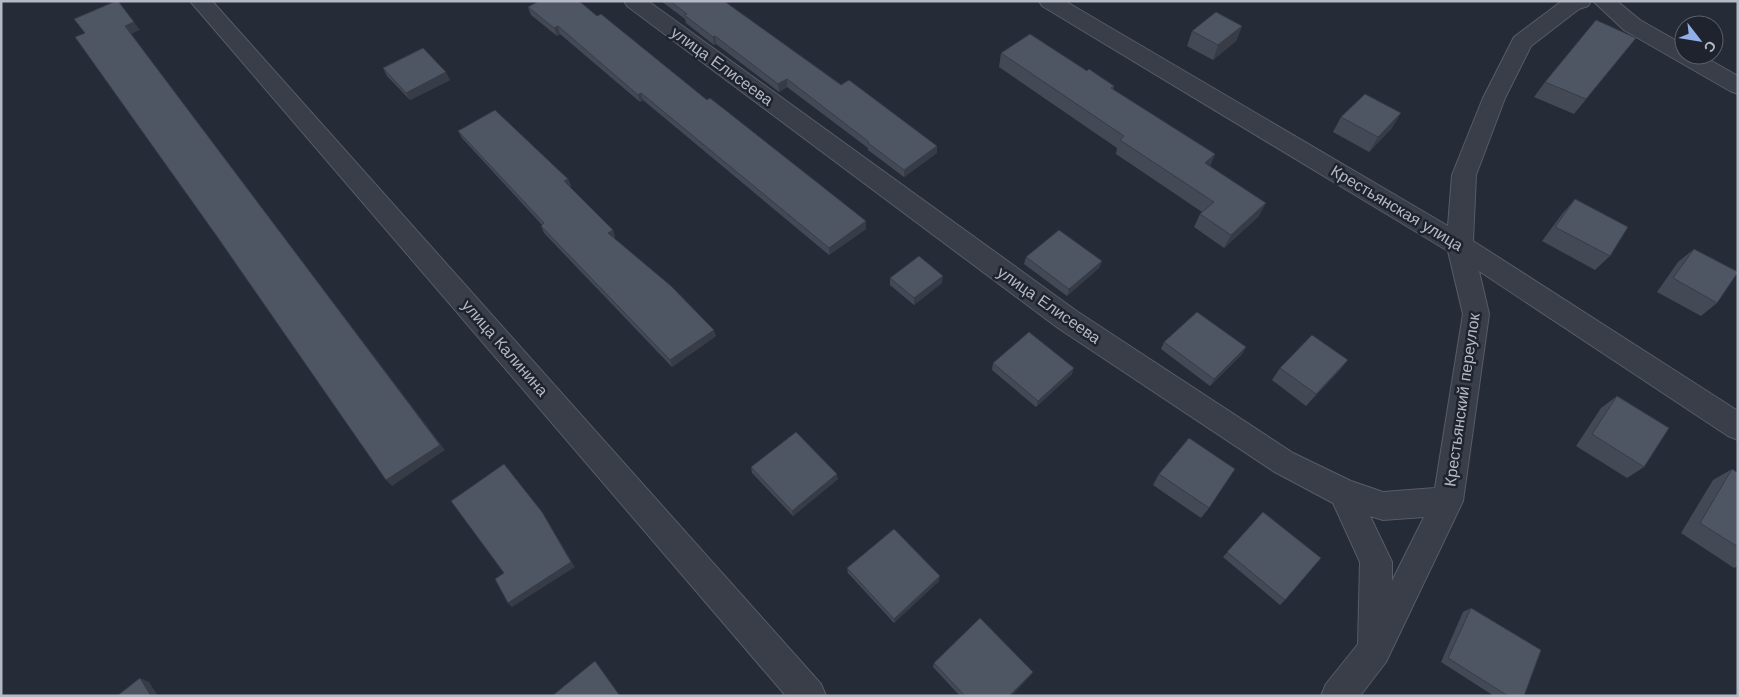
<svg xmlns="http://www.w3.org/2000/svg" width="1739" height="697" font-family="'Work Sans',sans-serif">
	<rect width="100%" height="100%" fill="#252c38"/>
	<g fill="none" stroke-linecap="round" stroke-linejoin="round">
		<g stroke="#575c67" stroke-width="2">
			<path id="minor" d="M190 1H212L821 684 826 696H786Z
				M624 1H648L1078 312 1293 453 1351 481 1383 492 1435 488 1463 314 1448 251 1042 6 1039 1H1065L1448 226 1452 175 1483 98 1514 37 1562 1H1591L1588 6 1579 9 1531 46 1505 98 1476 175 1473 241 1738 411V440L1728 436 1479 271 1489 314 1463 501 1386 662 1360 696H1321L1326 684 1358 644 1360 562 1333 503 1273 471 1058 328 627 6ZM1370 516 1383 520 1424 517 1392 581V562Z
				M1593 1H1617L1640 20 1684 45V55H1701L1738 76V94L1730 91 1624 30Z"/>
		</g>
		<use href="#minor" fill="#393e49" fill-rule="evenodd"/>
	</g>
	<path fill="#434a56" d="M661 1H724L937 153 904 177 868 150V148L787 87 779 92 716 44 714 45 686 23 685 19Z
		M528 7 597 16 707 100 866 229 829 255 643 100 640 102 560 34 557 36 531 15Z
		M1242 26 1236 41 1213 60 1187 46 1192 31Z
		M1636 38 1574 114 1534 97 1545 82Z
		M1001 53 1087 71 1114 86 1113 90 1215 154 1210 166 1259 216 1224 248 1194 227 1200 214 1202 212 1116 154 1117 148 999 67Z
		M383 68 450 80 410 100 387 76Z
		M1341 117 1392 128 1369 152 1333 132Z
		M458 131 568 179 571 186 570 187 613 230 615 237 614 238 716 336 672 367 544 233 541 226 542 225 462 138Z
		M1575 199 1610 256 1595 270 1542 241 1562 214Z
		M1694 249 1717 303 1701 316 1657 292 1678 262Z
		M1026 257 1102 261 1099 268 1067 296 1024 264Z
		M890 278 942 283 914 305 890 285Z
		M1164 342 1246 347 1242 354 1210 386 1161 349Z
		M1348 360 1338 372 1306 406 1272 380 1280 368Z
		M993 363 1072 374 1036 407 992 370Z
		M1617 396 1644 467 1627 478 1576 446 1601 408Z
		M751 467 838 479 793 516 752 473Z
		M1732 469 1738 473V566L1734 568 1681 533 1713 480Z
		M1159 474 1209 508 1201 518 1153 485Z
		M1263 512 1285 600 1280 605 1223 557Z
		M847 568 939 581 894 623 848 573Z
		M1471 608 1524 696H1494L1441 662 1463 612Z
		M934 663 1033 672 1031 675 1011 696H960L933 667Z"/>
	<path fill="#373c46" d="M118 1 140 30 131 34 445 450 392 486 386 480 125 26Z
		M558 26 560 34 557 36 554 28Z
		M1242 26 1236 41 1213 60 1218 45Z
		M715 36 716 44 714 45 713 37Z
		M446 72 450 80 410 100 406 93Z
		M787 79V87L779 92 778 84Z
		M641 93 643 100 640 102 638 95Z
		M1401 113 1392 128 1369 152 1378 137Z
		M937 146V153L904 177V170Z
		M1215 154 1209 168 1205 163Z
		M568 179 571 186 567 189 564 181Z
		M1266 203 1259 216 1224 248 1231 235Z
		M866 221V229L829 255V248Z
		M613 230 615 237 610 241 608 233Z
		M1102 261 1099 268 1067 296 1069 289Z
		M943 276 942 283 914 305V298Z
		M714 330 716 336 672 367 670 360Z
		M1246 347 1242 354 1210 386 1214 379Z
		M1348 360 1338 372 1306 406 1316 394Z
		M1074 368 1072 374 1036 407 1038 401Z
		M837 474 838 479 793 516 792 511Z
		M542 512 575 567 512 607 508 603Z
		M940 576 939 581 894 623V619Z
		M1033 672 1031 675 1011 696H1009Z
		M140 678 149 682 158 696H151Z"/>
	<path fill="#4e5664" stroke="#373c46" d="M116 1H118L134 22 125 26 440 445 386 480 216 235 75 37 85 33 74 19Z
		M539 1H579L597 16 601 14 707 100 710 98 866 221 829 248 641 93 638 95 558 26 554 28 528 7Z
		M670 1H724L841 85 849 80 937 146 904 170 868 143 869 142 787 79 778 84 715 36 713 37 684 15 687 14Z
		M1216 12 1242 26 1218 45 1192 31Z
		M1596 20 1636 38 1586 99 1545 82Z
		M1030 34 1087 71 1089 69 1114 86 1111 88 1215 154 1205 163 1266 203 1231 235 1200 214 1214 202 1120 140 1124 136 1001 53Z
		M423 48 446 72 406 93 383 68Z
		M1365 94 1401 113 1378 137 1341 117Z
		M495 110 568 179 564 181 613 230 608 233 671 286 714 330 670 360 541 226 544 223 458 131Z
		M1575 199 1628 227 1610 256 1555 227Z
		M1059 230 1102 261 1069 289 1026 257Z
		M1694 249 1738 272 1717 303 1673 278Z
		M919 256 943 276 914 298 890 278Z
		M1197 312 1246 347 1214 379 1164 342Z
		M1029 332 1074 368 1038 401 993 363Z
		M1312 335 1348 360 1316 394 1280 368Z
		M1617 396 1669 428 1644 467 1592 434Z
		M796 432 837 474 792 511 751 467Z
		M1189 438 1235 469 1209 508 1159 474Z
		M504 464 542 512 571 562 508 603 495 579 504 573 451 501Z
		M1732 469 1738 473V547L1700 523Z
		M1263 512 1321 558 1285 600 1227 552Z
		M894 529 940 576 894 619 847 568Z
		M1471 608 1541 650 1524 696H1508L1448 658Z
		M980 618 1033 672 1009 696H965L934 663Z
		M595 661 620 696H552Z
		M140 678 151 696H117Z"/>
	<g text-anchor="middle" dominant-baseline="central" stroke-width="5" stroke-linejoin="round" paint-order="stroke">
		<g font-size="16" fill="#b4b9c5" stroke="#1e232e">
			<text transform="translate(722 66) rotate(36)">улица Елисеева</text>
			<text transform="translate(1397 208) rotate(31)">Крестьянская улица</text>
			<text transform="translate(1049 305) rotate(35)">улица Елисеева</text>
			<text transform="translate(505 348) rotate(49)">улица Калинина</text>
			<text transform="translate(1462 400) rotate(-82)">Крестьянский переулок</text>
		</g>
	</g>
	<rect width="1739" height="697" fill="none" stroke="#b4b9c5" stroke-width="5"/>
	<g transform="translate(1699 40) rotate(121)"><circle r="24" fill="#1e232e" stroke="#5a5f6a"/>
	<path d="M0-4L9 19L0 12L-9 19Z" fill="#93afea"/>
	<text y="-8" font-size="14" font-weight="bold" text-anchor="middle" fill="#b4b9c5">С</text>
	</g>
</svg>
